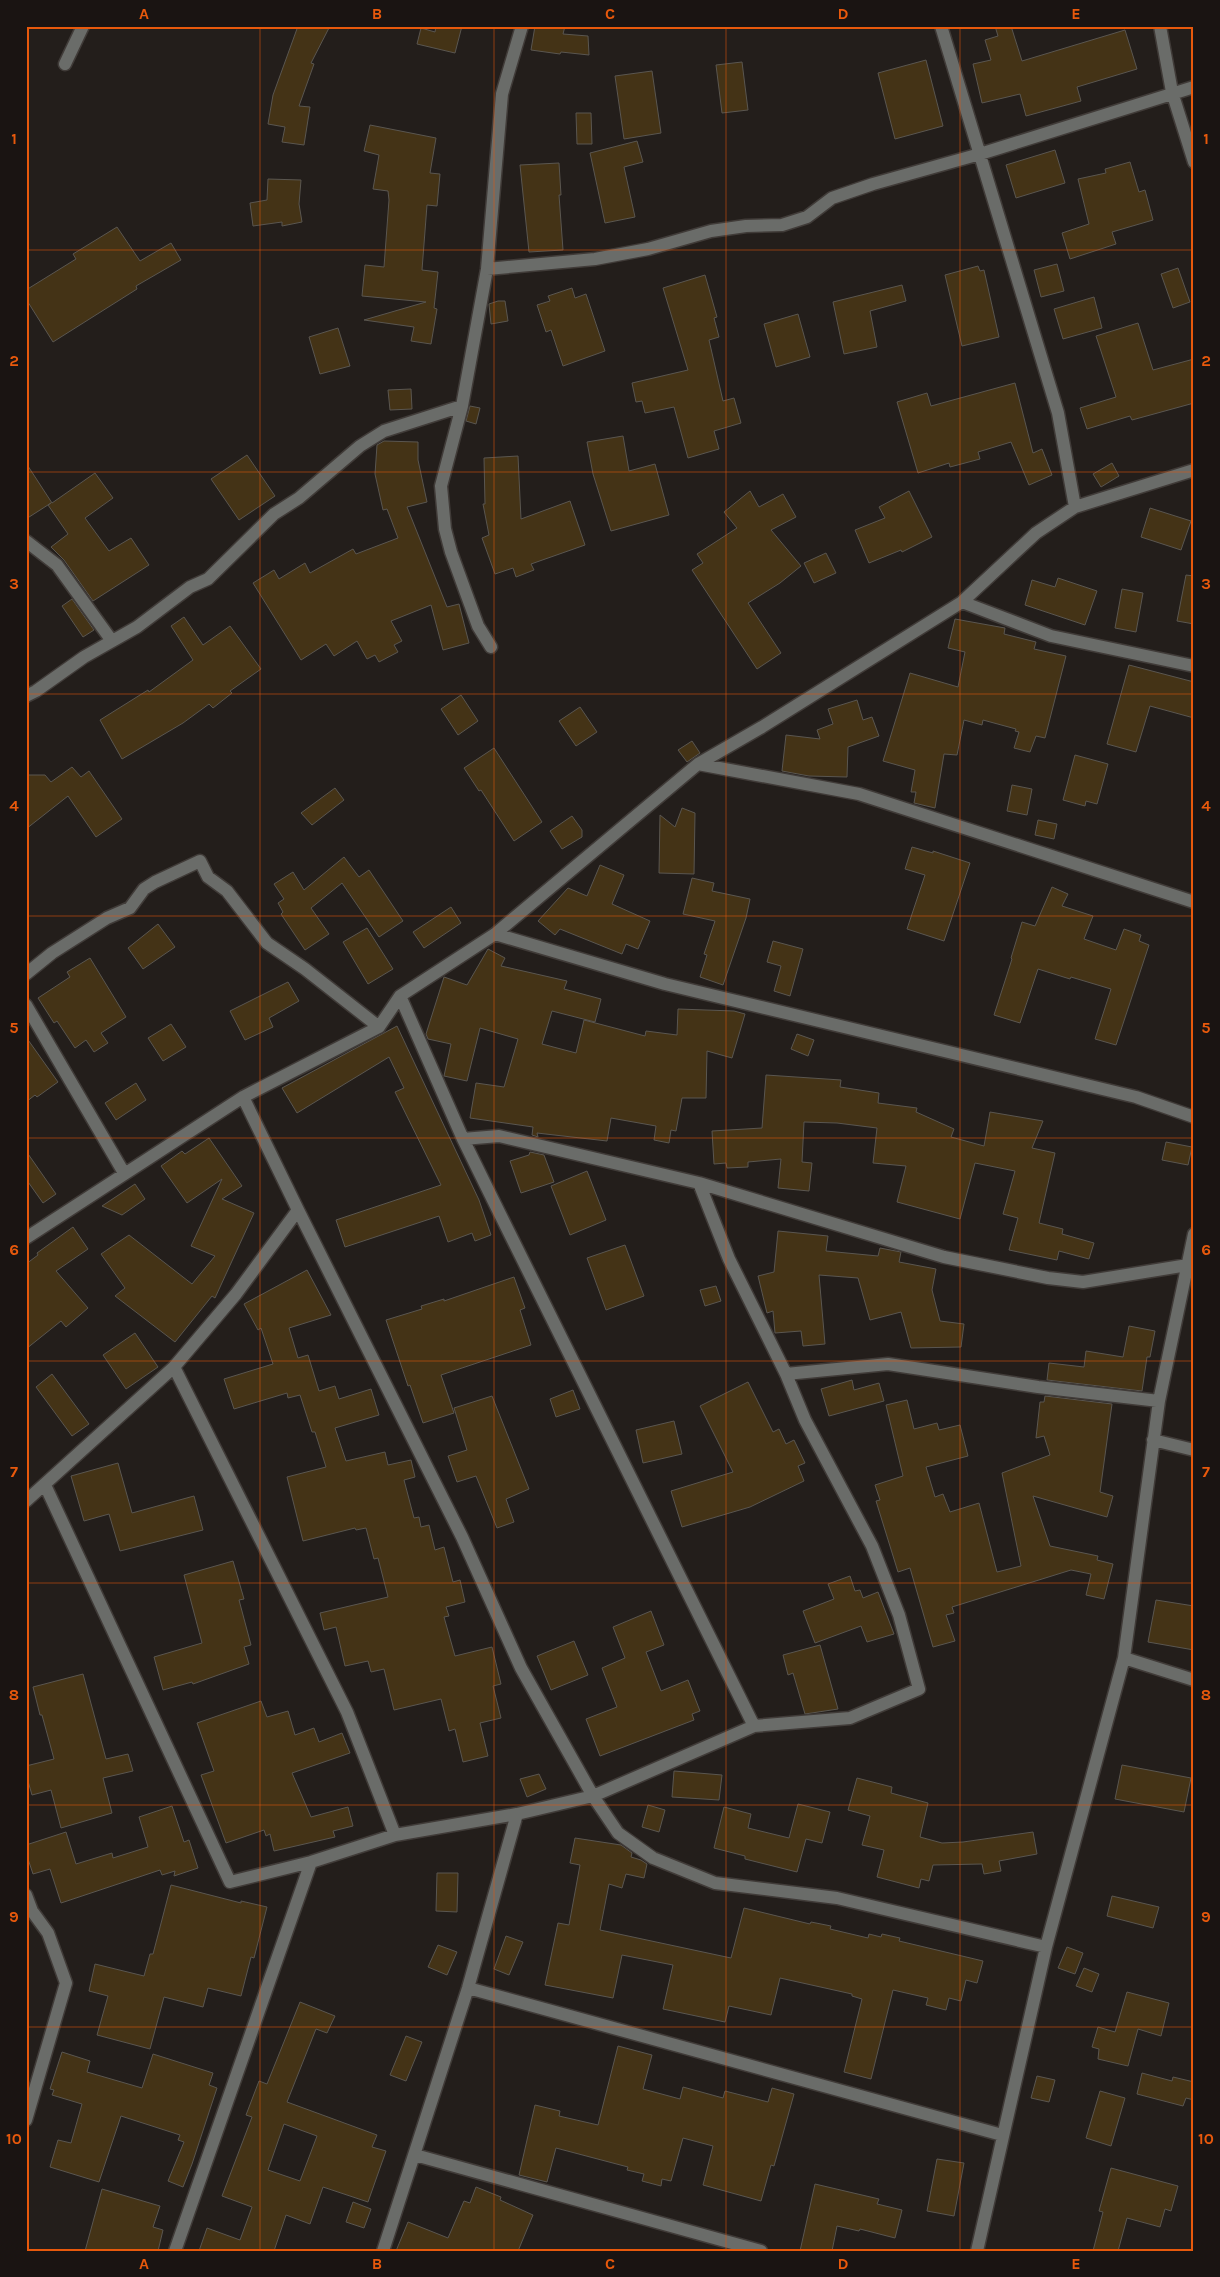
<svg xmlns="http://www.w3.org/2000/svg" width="1220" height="2277" font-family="Karla,sans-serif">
	<rect width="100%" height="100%" fill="#231e1b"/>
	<path fill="#443316" stroke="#5a5650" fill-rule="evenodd" d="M298 26H330L311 63 314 64 299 106 310 107 304 145 282 142 285 127 268 124 273 95Z
		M436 26H462L455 53 417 44 421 28 435 32Z
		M535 26H565L563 34 588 36 589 55 561 52 560 54 531 50Z
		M995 26H1011L1022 61 1125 30 1137 69 1077 87 1081 101 1026 116 1020 94 982 103 973 64 991 60 985 40 998 36Z
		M926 60 943 126 895 139 878 73Z
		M742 62 748 110 722 113 716 65Z
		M652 71 661 133 624 139 615 76Z
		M576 113H591L592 144H577Z
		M370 125 436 138 430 173 440 174 437 206 427 205 422 270 438 272 434 308 437 309 431 344 411 341 414 327 364 320 426 302 362 296 365 265 384 267 389 200 388 191 373 189 379 155 364 151Z
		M637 141 643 162 624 167 635 217 605 223 590 153Z
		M1055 150 1065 183 1016 198 1006 165Z
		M1130 162 1139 192 1145 190 1153 220 1112 232 1116 244 1070 259 1062 233 1089 224 1078 179 1106 173 1105 169Z
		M559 163 561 195H559L563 250 529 252 520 165Z
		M268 179 301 180 299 204 302 222 282 226V222L253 226 250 203 267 200Z
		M117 227 140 261 171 243 181 260 136 286 137 289 53 342 26 299V290L76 259 73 254Z
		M1057 264 1064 291 1041 297 1034 270Z
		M978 266 980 271 984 270 999 337 962 346 945 275Z
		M1178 268 1190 302 1173 308 1161 274Z
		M705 275 717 317 714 318 719 337 709 340 723 401 734 398 741 423 714 431 719 449 688 458 674 407 645 413 642 401 636 402 632 383 688 370 663 288Z
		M902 285 906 301 870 311 877 347 844 354 833 302Z
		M572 288 575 298 586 294 605 351 563 366 551 330 546 332 537 305 550 301 548 296Z
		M1094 297 1102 328 1063 339 1054 309Z
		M498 301H505L508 321 491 324 489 304Z
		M798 314 810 357 776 367 764 324Z
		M1138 323 1153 370 1194 359V403L1132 420 1130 416 1087 429 1080 408 1116 397 1096 336Z
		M338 328 350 366 320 374 309 337Z
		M1015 383 1033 453 1042 449 1052 475 1029 485 1011 442 978 452 980 459 950 467 949 463 918 473 897 402 927 393 931 406Z
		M411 389 412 409 390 410 388 390Z
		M470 406 480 408 476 424 466 421Z
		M623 436 629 471 655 464 669 515 611 531 593 474 587 442Z
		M384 441 418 442V460L427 502 407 507 447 607 459 604 469 643 443 650 431 605 391 621 402 641 394 645 398 652 379 662 375 655 367 659 357 641 334 656 326 644 301 660 253 583 274 570 279 579 305 563 310 573 353 549 356 554 398 538 387 509 383 510 375 474 377 445Z
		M247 455 275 496 239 520 211 479Z
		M518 456 521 519 570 501 585 545 531 564 534 570 516 577 513 568 495 574 482 538 489 535 483 504H485L484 458Z
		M26 463 52 503 95 473 113 498 85 518 109 551 131 538 149 565 93 601 64 560 51 547 68 534 48 505 51 503 26 519Z
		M1112 463 1119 476 1101 487 1093 474Z
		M750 491 759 507 783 494 796 517 771 530 801 566 780 583 748 603 781 653 757 669 692 570 703 563 697 554 737 528 724 512Z
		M909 491 932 537 902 552 901 550 869 563 855 530 885 518 879 507Z
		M1150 508 1191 521 1181 550 1141 537Z
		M826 553 836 573 814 583 804 563Z
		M1186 575 1194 576V624L1177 621Z
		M1058 578 1097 591 1085 625 1025 605 1032 580 1055 587Z
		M1122 589 1143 593 1136 632 1115 628Z
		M72 599 94 630 83 637 62 606Z
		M184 617 203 645 230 626 261 669 230 691 232 693 213 708 209 704 183 723 122 759 100 720 148 690 149 692 193 660 171 626Z
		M955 619 1005 628 1004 634 1036 642 1034 649 1066 656 1045 738 1036 736 1030 752 1014 748 1019 732 1015 731 1016 729 983 720 982 725 964 720 957 755 944 754 935 808 914 803 916 792H911L915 770 883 761 910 673 958 687 965 652 948 648Z
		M1129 665 1194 682V718L1150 706 1136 752 1107 744Z
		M461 695 478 721 458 735 441 709Z
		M857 700 863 720 872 717 879 736 848 747 847 777 809 776 782 771 786 735 820 739 817 730 833 724 828 709Z
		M580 707 597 732 576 746 559 721Z
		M692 741 700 753 687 762 678 750Z
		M494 748 542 822 514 841 481 790 479 791 464 768Z
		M1075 755 1108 764 1097 804 1086 801 1085 806 1063 800Z
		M72 767 81 777 89 771 122 819 96 837 68 796 26 829V775H45L51 782Z
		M1012 785 1032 789 1027 815 1007 811Z
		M335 788 344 800 312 825 301 813Z
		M682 808 695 813 694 874 659 873 660 815 675 827Z
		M572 816 582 830V837L562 849 550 831Z
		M1038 820 1057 824 1054 839 1035 835Z
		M912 847 933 853V851L970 863 944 941 907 929 925 875 905 869Z
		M344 857 359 877 369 870 403 921 379 937 342 883 311 908 329 934 305 950 281 914 283 912 278 903 284 899 274 884 293 872 304 890Z
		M600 865 624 875 612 904 650 921 638 949 626 944 622 954 560 929 555 935 538 921 568 888 587 896Z
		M692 878 714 883 712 891 750 899 746 918 723 985 700 977 707 955 704 954 715 921 683 914Z
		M1052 887 1068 894 1062 906 1093 916 1084 939 1116 950 1124 929 1141 935 1139 941 1149 945 1116 1045 1095 1039 1111 989 1071 977 1070 979 1038 969 1020 1023 994 1015 1012 959 1011 958 1022 922 1035 926Z
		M451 907 461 923 424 948 413 932Z
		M158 924 175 947 143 969 128 948Z
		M367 928 393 969 368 984 343 942Z
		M773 941 803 949 790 996 774 991 781 966 767 962Z
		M488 949 505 958 501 966 567 981 564 989 601 999 595 1022 552 1011 542 1044 576 1053 584 1020 645 1036 646 1031 677 1035 678 1009 734 1011 745 1014 732 1058 707 1051 706 1098H682L676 1131 671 1130 669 1143 654 1140 656 1126 611 1118 607 1141 537 1133 538 1137 532 1135 533 1127 470 1118 476 1083 504 1087 518 1039 480 1028 467 1081 444 1076 451 1044 428 1039 426 1034 444 977 467 985Z
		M90 958 126 1017 101 1033 108 1043 94 1052 86 1040 75 1048 57 1021 54 1023 38 998 70 977 67 972Z
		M288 982 299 1001 269 1018 273 1027 245 1040 230 1011Z
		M171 1024 186 1047 163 1061 148 1038Z
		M397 1026 479 1200 491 1235 475 1241 472 1233 448 1242 439 1216 345 1247 336 1220 441 1185 395 1092 404 1088 389 1057 297 1113 282 1088Z
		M797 1034 814 1040 808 1056 791 1049Z
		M26 1037 58 1082 37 1097 35 1095 26 1102Z
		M766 1075 841 1080 840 1087 879 1093 878 1103 917 1108 916 1112 954 1129 951 1137 984 1146 990 1112 1043 1121 1032 1148 1055 1153 1039 1223 1063 1229 1062 1234 1094 1243 1089 1259 1059 1251 1057 1260 1009 1250 1018 1218 1003 1214 1015 1171 975 1163 960 1219 897 1202 906 1166 873 1163 877 1128 837 1123 804 1122 802 1162 812 1163 809 1191 778 1188 781 1159 748 1162V1167L727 1168 726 1163 714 1164 712 1131 762 1128Z
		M136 1083 146 1100 116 1120 105 1103Z
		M209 1138 242 1186 222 1199 254 1213 215 1298 212 1296 175 1342 115 1296 125 1288 101 1254 129 1235 192 1284 215 1256 191 1246 222 1179 187 1203 161 1166 182 1151 185 1154Z
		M1166 1142 1192 1147 1188 1165 1162 1160Z
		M26 1151 56 1194 43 1203 26 1179Z
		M530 1152 544 1155 554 1182 521 1193 510 1161 529 1155Z
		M587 1171 606 1220 570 1235 551 1186Z
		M135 1184 145 1199 122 1215 102 1206Z
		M73 1227 88 1249 56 1271 88 1308 66 1327 61 1321 26 1349V1264L38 1255 37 1253Z
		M778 1231 828 1236 826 1251 878 1256 880 1248 901 1252 899 1262 936 1269 932 1290 940 1321 964 1324 961 1347 911 1348 901 1312 870 1320 858 1278 819 1275 825 1344 803 1346 801 1331 775 1333 773 1311 767 1313 758 1276 774 1272Z
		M625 1245 644 1296 606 1310 587 1258Z
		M307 1270 331 1315 289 1328 298 1358 308 1355 319 1391 335 1386 339 1399 371 1389 379 1415 335 1428 346 1461 385 1452 388 1465 411 1460 415 1477 404 1480 414 1518 419 1517 421 1527 429 1525 435 1550 444 1547 453 1582 460 1580 465 1602 446 1607 449 1616 444 1617 455 1656 492 1647 501 1684 493 1686 501 1718 480 1723 488 1756 463 1762 455 1729 449 1731 441 1699 394 1710 384 1669 371 1672 368 1661 345 1666 336 1627 324 1630 320 1613 388 1597 378 1558 374 1559 366 1528 356 1530 355 1528 303 1541 287 1477 326 1467 315 1432H312L300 1395 288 1398 287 1393 234 1409 224 1379 273 1364 261 1328 258 1330 244 1304Z
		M514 1277 525 1308 520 1310 531 1345 441 1375 454 1413 423 1423 410 1385 408 1386 386 1320 422 1309 421 1306 444 1299V1301Z
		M716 1286 721 1301 705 1306 700 1290Z
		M1129 1326 1155 1331 1150 1357H1147L1142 1391 1047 1380 1049 1363 1084 1367 1086 1351 1123 1357Z
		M135 1333 158 1367 126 1389 103 1355Z
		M52 1374 89 1424 72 1436 36 1387Z
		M852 1380 854 1390 879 1383 884 1401 829 1416 821 1389Z
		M748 1382 773 1432 779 1429 786 1444 794 1440 805 1463 798 1466 804 1481 750 1507 682 1527 671 1491 733 1472 700 1406Z
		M573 1390 580 1409 556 1417 550 1399Z
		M492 1396 529 1489 506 1499 514 1522 497 1528 476 1476 457 1482 448 1456 467 1450 454 1408Z
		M1045 1396 1112 1404 1100 1492 1113 1496 1107 1517 1033 1496 1050 1546 1098 1556 1097 1560 1113 1564 1104 1599 1086 1595 1091 1574 1071 1570 952 1607 954 1613 946 1615 955 1641 933 1647 910 1568 898 1572 876 1501 880 1500 875 1485 903 1476 886 1405 907 1400 914 1429 937 1423 939 1430 960 1425 968 1456 926 1467 935 1497 943 1494 950 1512 979 1503 997 1572 1021 1566 1002 1473 1050 1455 1044 1436 1036 1438 1040 1402H1044Z
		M674 1421 682 1454 643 1463 636 1430Z
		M118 1463 132 1513 194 1496 203 1530 120 1551 109 1514 84 1521 71 1476Z
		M233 1561 244 1599 239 1600 251 1645 244 1647 249 1664 193 1684 192 1682 163 1690 154 1657 202 1643 184 1575Z
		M850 1576 855 1591 860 1590 863 1598 878 1592 894 1634 867 1642 861 1626 815 1643 803 1611 834 1599 828 1584Z
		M1156 1600 1194 1606V1650L1148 1642Z
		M651 1611 664 1645 646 1652 661 1691 688 1680 700 1711 692 1714 694 1720 600 1756 586 1719 617 1707 602 1668 625 1658 613 1627Z
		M574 1641 588 1675 551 1690 537 1656Z
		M820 1645 838 1709 805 1714 793 1673 788 1675 783 1655Z
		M83 1674 106 1759 128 1754 133 1771 103 1778 112 1813 61 1828 51 1790 32 1795 26 1774V1766L54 1759 42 1715H40L33 1687Z
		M261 1701 267 1717 288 1711 295 1735 314 1728 319 1742 342 1733 350 1753 292 1773 311 1817 348 1807 353 1826 333 1831 335 1837 274 1851 270 1834 266 1836 264 1830 226 1843 201 1775 214 1771 197 1723Z
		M1122 1765 1191 1778 1184 1812 1115 1799Z
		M674 1771 722 1775 719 1800 672 1797Z
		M539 1774 546 1789 527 1797 520 1779Z
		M857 1778 892 1787 891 1793 928 1803 920 1837 942 1843 963 1842 1033 1832 1037 1854 999 1861 1001 1871 984 1874 982 1864 933 1865 929 1881 921 1879 919 1888 877 1877 884 1850 862 1845 870 1816 848 1810Z
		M798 1804 830 1812 822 1843 806 1839 797 1872 745 1859V1856L714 1848 724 1807 751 1814 748 1828 789 1838Z
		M648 1805 665 1810 659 1832 642 1827Z
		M172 1806 184 1842 189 1840 198 1868 174 1876 175 1871 162 1875 160 1870 61 1903 50 1869 33 1874 26 1853V1845L66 1832 76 1864 112 1853 113 1858 148 1847 139 1817Z
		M575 1838 621 1845 632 1853 631 1857 641 1860 647 1864 644 1878 626 1874 622 1888 609 1884 600 1930 731 1958 744 1908 810 1924 811 1922 831 1926 830 1929 868 1938 869 1934 881 1937 882 1934 900 1938 899 1941 983 1961 977 1983 966 1980 961 2001 949 1998 946 2010 926 2005 928 1998 893 1990 871 2079 844 2072 862 1999 852 1996V1994L780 1978 771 2015 729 2006 725 2022 663 2009 673 1965 622 1955 613 1998 545 1985 558 1923 569 1925 580 1865 570 1863Z
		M437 1873H458L457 1912 436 1911Z
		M171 1885 241 1903V1901L267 1907 254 1958 251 1957 241 1996 208 1988 203 2007 164 1997 150 2049 97 2035 108 1996 89 1991 95 1964 144 1976 150 1954H153Z
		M1112 1896 1159 1907 1153 1928 1107 1916Z
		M506 1936 523 1942 509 1975 494 1969Z
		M438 1945 457 1952 447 1975 428 1967Z
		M1067 1947 1083 1953 1075 1974 1058 1968Z
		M1084 1968 1099 1974 1092 1992 1076 1986Z
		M1127 1992 1169 2003 1161 2036 1138 2029 1128 2066 1098 2059 1099 2049 1092 2047 1098 2027 1115 2032Z
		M300 2002 335 2016 327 2033 316 2029 287 2102 377 2135 372 2147 386 2151 368 2202 323 2187 310 2224 286 2215 274 2251H199L207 2228 240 2240 252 2207 222 2196 252 2117 246 2115 259 2081 267 2084ZM284 2124 317 2136 300 2181 268 2170Z
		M406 2036 422 2042 406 2081 390 2075Z
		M618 2046 652 2055 643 2089 680 2099 683 2087 723 2098 725 2091 768 2102 772 2088 794 2094 774 2166 771 2165 761 2201 703 2185 713 2146 683 2138 671 2181 662 2179 661 2186 642 2181 644 2174 627 2170 628 2167 556 2148 547 2182 519 2175 535 2105 560 2111 559 2116 598 2125Z
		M62 2052 90 2061 87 2072 142 2088 153 2054 213 2073 209 2085 217 2088 192 2164 183 2187 168 2181 184 2142 178 2140 180 2135 121 2116 99 2182 50 2167 58 2140 71 2143 82 2104 52 2095 54 2090 50 2089Z
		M1142 2073 1172 2081 1173 2077 1194 2082V2100L1186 2098 1183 2106 1137 2094Z
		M1037 2076 1055 2080 1049 2102 1031 2098Z
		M1100 2091 1125 2098 1111 2146 1086 2138Z
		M937 2159 964 2163 954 2216 927 2211Z
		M1111 2168 1178 2186 1171 2211 1165 2209 1160 2227 1127 2218 1118 2251H1093L1103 2212 1099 2211Z
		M815 2184 879 2199 877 2204 902 2210 895 2238 860 2229 859 2231 837 2226 832 2251H800Z
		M476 2187 501 2197 500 2200 533 2215 518 2251H396L408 2222 448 2238 464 2201 470 2203Z
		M102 2189 160 2206 153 2227 163 2230 158 2251H85Z
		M353 2202 371 2209 364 2228 346 2222Z"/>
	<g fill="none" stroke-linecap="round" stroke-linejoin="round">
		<g stroke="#403b38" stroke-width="15">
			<path id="minor" d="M941 26 1058 413 1075 507
				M1160 26 1172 92 1194 162
				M65 64 83 26
				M487 269 595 259 648 249 711 231 746 226 782 225 807 217 832 198 873 184 980 154 1194 87
				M26 541 57 565 112 641
				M962 602 1051 636 1194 666
				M491 647 478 626 451 552 445 529 441 486 462 406 487 269 502 94 522 26
				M26 696 36 691 84 657 137 627 190 587 208 579 274 514 299 498 360 446 384 431 462 406
				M698 764 859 794 1194 902
				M495 934 665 984 1136 1097 1194 1117
				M26 974 52 953 107 918 130 908 144 889 155 882 200 861 208 877 227 891 267 943 305 969 379 1027
				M400 996 463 1139 493 1200 754 1726
				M26 1005 124 1173
				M243 1097 298 1210 462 1537 521 1668 593 1796 618 1833 653 1858 715 1883 837 1898 1046 1947
				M463 1139 499 1136 699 1183 944 1257 1048 1278 1083 1282 1194 1264
				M26 1238 243 1097 379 1027 400 996 495 934 698 764 762 727 962 602 1036 533 1075 507 1194 470
				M174 1367 347 1712 395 1835
				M786 1374 888 1364 1038 1387 1159 1401
				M1153 1440 1194 1450
				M45 1485 230 1882 311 1862 395 1835 517 1814 593 1796 754 1726 850 1718 919 1689 899 1615 872 1546 805 1420 786 1374 729 1259 699 1183
				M26 1501 174 1367 236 1294 298 1210
				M1124 1658 1194 1680
				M26 1895 32 1911 48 1933 66 1983 26 2120
				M468 1988 1002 2135
				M415 2155 761 2251
				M175 2251 311 1862
				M383 2251 468 1988 517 1814
				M977 2251 1046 1947 1124 1658 1159 1401 1194 1234"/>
		</g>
		<use href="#minor" stroke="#6a6c69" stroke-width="12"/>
	</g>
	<path fill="none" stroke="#e8590c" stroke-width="1" stroke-opacity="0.55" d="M260 26V2251M494 26V2251M726 26V2251M960 26V2251M26 250H1194M26 472H1194M26 694H1194M26 916H1194M26 1138H1194M26 1361H1194M26 1583H1194M26 1805H1194M26 2027H1194"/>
	<rect width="1220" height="2277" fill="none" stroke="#1a1412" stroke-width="55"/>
	<rect x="28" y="28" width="1164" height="2222" fill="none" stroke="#e8590c" stroke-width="2"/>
	<g font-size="16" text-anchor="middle" font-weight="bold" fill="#e8590c">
		<text x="144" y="19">A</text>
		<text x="377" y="19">B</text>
		<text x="610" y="19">C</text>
		<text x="843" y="19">D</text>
		<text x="1076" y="19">E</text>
		<text x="14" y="144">1</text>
		<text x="1206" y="144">1</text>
		<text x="14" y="366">2</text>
		<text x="1206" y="366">2</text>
		<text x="14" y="589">3</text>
		<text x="1206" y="589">3</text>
		<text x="14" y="811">4</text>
		<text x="1206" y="811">4</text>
		<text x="14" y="1033">5</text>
		<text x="1206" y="1033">5</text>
		<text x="14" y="1255">6</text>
		<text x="1206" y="1255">6</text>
		<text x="14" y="1477">7</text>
		<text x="1206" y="1477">7</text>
		<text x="14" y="1700">8</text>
		<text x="1206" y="1700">8</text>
		<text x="14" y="1922">9</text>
		<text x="1206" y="1922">9</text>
		<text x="14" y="2144">10</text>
		<text x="1206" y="2144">10</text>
		<text x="144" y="2269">A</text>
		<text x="377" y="2269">B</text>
		<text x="610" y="2269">C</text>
		<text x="843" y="2269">D</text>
		<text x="1076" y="2269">E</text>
	</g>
</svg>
